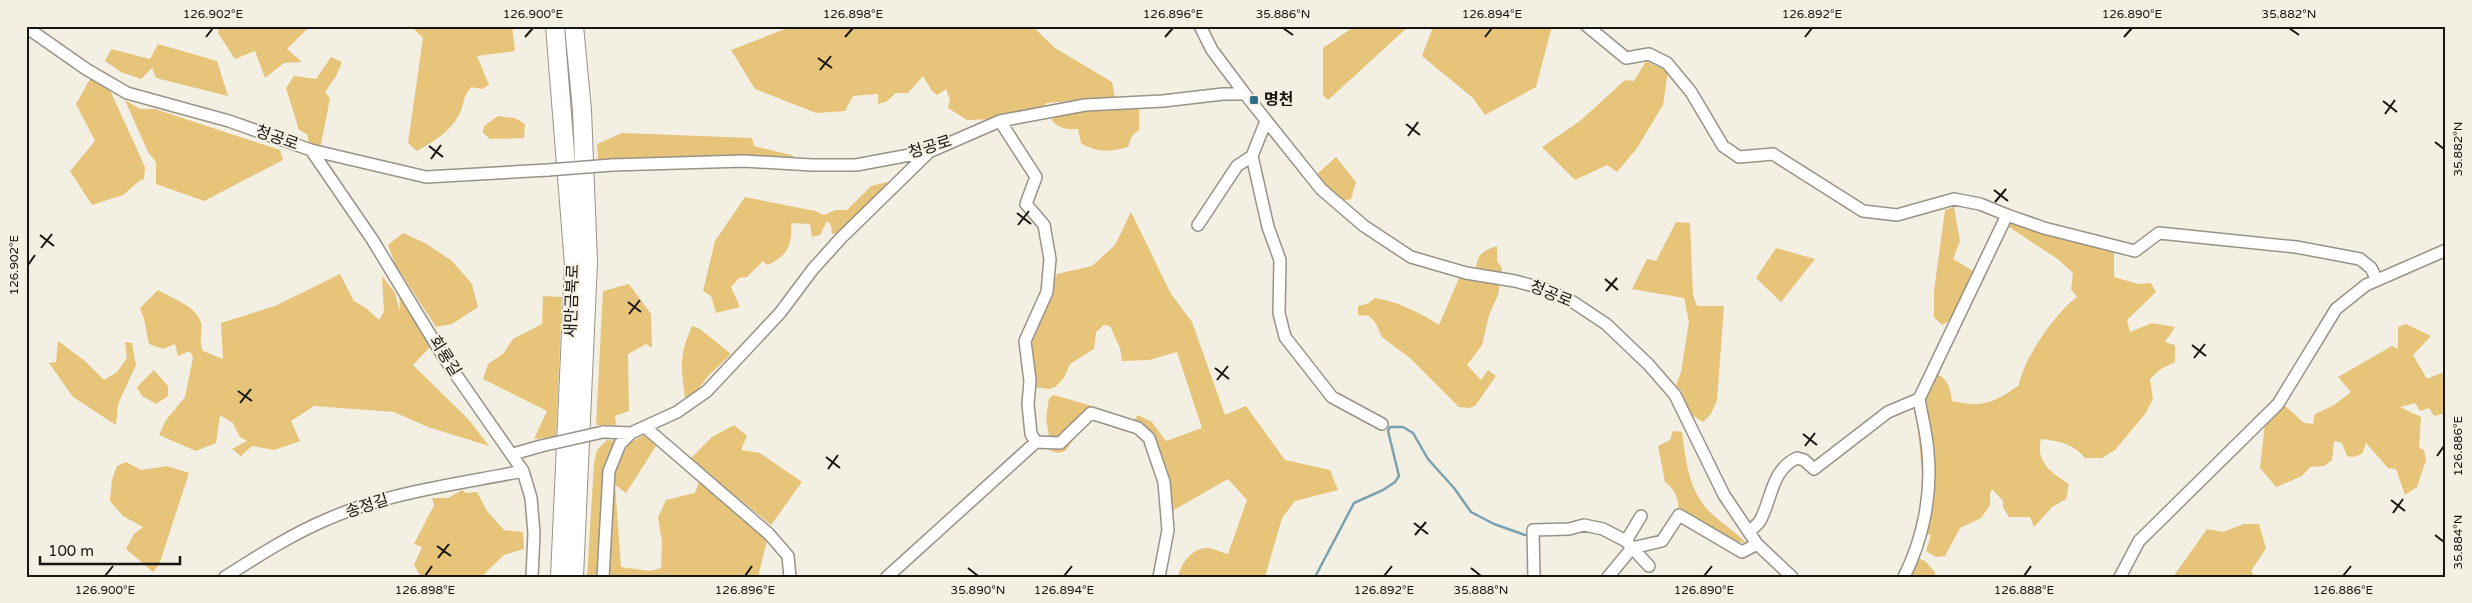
<svg xmlns="http://www.w3.org/2000/svg" width="2472" height="603" font-family="'Varela Round','Noto Sans KR',sans-serif">
	<rect width="100%" height="100%" fill="#f4efe3"/>
	<path fill="#e6c479" d="M219 26H310L287 49 302 62 284 63 265 78 255 51 235 59 218 33Z
		M411 26H512L515 51 477 56 489 85 482 89 471 87C461 100 465 104 459 115 449 133 434 141 417 151L408 143 423 38Z
		M793 26H1032L1055 48 1112 82 1115 97 1046 103 1043 108 997 119 967 120 948 108 950 100 946 89 937 95 932 91 923 76 908 93H896L886 102 878 104V94L853 96 845 111 816 113 755 89 731 50Z
		M1355 26H1409L1328 100 1323 95V48Z
		M1431 26H1552L1536 87 1485 115 1473 98 1422 56 1433 27Z
		M158 44 217 61 228 96 156 78 152 68 141 79 121 72 105 61 111 49 150 59Z
		M331 57 342 62 336 76 325 92 330 99 320 148 309 143 307 134 299 130 286 88 294 76 316 79Z
		M1646 61 1668 71 1663 105 1637 148 1617 172 1607 165 1575 180 1542 147 1580 121 1625 80 1634 81Z
		M90 79 109 88 145 167 144 179 139 181 123 195 92 205 70 171 95 141 76 104Z
		M125 100 140 109H155L280 150 283 160 204 201 156 184V162L148 152Z
		M1139 107V130L1132 136 1128 147C1110 152 1097 153 1081 143L1078 129C1067 130 1059 128 1052 121L1053 117C1080 106 1110 107 1139 107Z
		M498 116 515 118 525 124 524 138 490 139 483 133 484 126Z
		M622 133 752 138 754 146 791 155 797 159H598L597 144Z
		M1336 157 1356 182 1351 199 1330 203 1314 186 1317 174Z
		M887 182 891 197C878 213 853 233 832 234L831 225 827 221 820 235 812 237 810 224 791 223C793 244 787 257 767 265L763 261 747 277 739 278 731 287 740 307 716 313 711 296 703 291 715 241 745 197 815 211 824 215 836 210H847L871 186Z
		M1954 207 1960 241 1953 259 1975 272 1953 319 1942 325 1934 317V291L1945 210Z
		M1131 212 1171 294 1192 322 1225 415 1246 406 1285 460 1330 470 1338 490 1295 501 1282 518 1265 577H1178C1181 563 1193 547 1208 548 1215 549 1222 553 1228 554L1247 500 1228 479 1172 511 1160 450 1134 420 1138 415 1152 422 1166 441 1202 428 1177 352 1149 360 1122 361 1120 348 1110 326 1104 325 1096 332 1094 349 1070 364 1064 378 1055 387 1049 389 1034 387 1029 345 1057 274 1092 266 1115 245Z
		M2009 219 2114 251V277L2138 284 2151 283 2156 292 2127 320 2130 332 2152 323 2175 327 2165 342 2175 345V362L2161 369 2150 379 2153 399 2145 414 2115 450 2102 458H2085C2074 444 2059 441 2041 439 2035 461 2051 473 2069 484L2066 499 2052 507 2034 527 2030 517H2009L2003 507V501L1992 489 1990 493V505L1981 518 1960 528 1945 556 1936 557 1926 551 1931 535 1923 533 1929 512 1922 474 1916 407 1929 395 1926 392 1934 373C1948 378 1950 387 1952 401 1983 408 1994 403 2019 385 2023 359 2056 312 2077 297L2071 289 2073 273 2059 260 2006 225Z
		M1676 222 1690 223 1693 295 1697 306H1724L1717 400 1711 414 1703 422C1691 416 1680 405 1681 391L1676 385 1681 372 1689 322 1684 298 1632 289 1647 259 1656 261Z
		M403 233 425 243 452 261 472 284 478 307 452 324 436 327 395 264 388 245Z
		M1497 246V261L1502 268 1498 295 1489 315 1482 345 1467 365 1481 380 1488 370 1496 376 1475 406 1469 408 1459 407 1410 358 1382 337 1375 322 1369 316 1358 315V306L1369 303 1375 298C1398 302 1419 312 1439 325L1459 278 1475 279C1477 258 1476 253 1497 246Z
		M1776 248 1815 259 1781 302 1756 278Z
		M340 274 354 301 367 309 379 320 384 312 382 276 395 293 400 312 399 292 431 346 413 365 469 420 489 446 428 427 394 412 314 406 291 421 300 441 274 450 252 446 241 456 232 449 247 441 240 437 233 423 220 415 216 443 196 451 159 435 166 420 185 397 193 358 190 351 178 356 175 344 163 349 149 344 144 319 140 308 158 290C172 299 196 305 201 323 203 333 198 341 203 351L223 359 221 323 275 306Z
		M629 284 651 314 652 348 646 344 628 354 629 411 615 416 616 425H596L603 291Z
		M543 296 562 297 556 437 534 439 547 411 483 379 488 364 504 353 513 339 542 324Z
		M2406 324 2431 336 2413 355 2427 379 2446 371V413L2434 416 2429 408 2420 411 2415 403 2400 407 2421 417 2419 448 2424 450 2426 460 2417 487 2405 495 2396 469 2388 468 2366 443 2362 454 2353 457 2347 456 2342 443 2334 441 2332 460 2324 466 2310 467 2302 476 2276 487 2260 468 2265 423 2284 405 2304 423 2313 424 2315 414 2334 405 2351 392 2338 377 2392 346 2398 349V327Z
		M692 326 700 329 731 354 709 375 692 397 685 398C681 366 679 356 692 326Z
		M58 341 85 361 104 380 117 372 127 358 125 342 132 343 136 365 118 404 116 425 73 397 49 363 56 362Z
		M154 370 168 386V396L156 404 142 396 137 387Z
		M1054 395 1092 406 1082 416 1081 430 1065 451 1058 453 1049 450 1051 448 1046 419 1049 398Z
		M734 425 747 436 741 450 760 453 802 482 771 525 690 459 712 437Z
		M1673 431 1682 432C1686 463 1689 493 1713 515 1724 525 1736 532 1746 543L1732 540 1679 511C1678 498 1676 490 1665 482L1658 446 1670 440Z
		M644 435 656 446 626 493 615 485 621 567 650 571 661 568 662 542 658 517 666 500 695 493 699 482 768 536 758 577H609L615 470 629 443Z
		M607 440 615 441 603 467 598 577H587L594 463 597 450Z
		M126 462 141 470 167 466 189 473 159 565 153 572 126 549 134 534 143 527 123 516 110 501 112 480 117 466Z
		M462 490 466 493 477 492 487 511 504 530 523 532 524 549 504 555 481 577H421L414 565 422 547 414 544 434 505 432 498H448Z
		M2244 524H2259L2266 548 2251 571 2255 577H2173L2207 529 2223 532Z
		M1918 558 1925 561 1935 572 1934 577H1914L1911 573Z"/>
	<g fill="none" stroke-linecap="round" stroke-linejoin="round">
		<path stroke="#7aa1b0" stroke-width="2.5" d="M1315 577 1354 503 1383 490 1395 482 1399 476 1388 431 1390 427H1403L1413 433 1428 459 1454 488 1471 512 1494 524 1525 535"/>
		<g stroke="#989388" stroke-width="14">
			<path id="minor" d="M1200 26 1212 50 1245 94
				M1587 26 1626 58 1649 54 1667 63 1691 92 1723 146 1739 157 1773 154 1863 211 1897 215 1954 199 1980 204 2007 215 1919 399 1888 412 1814 469 1804 460 1797 458C1771 470 1772 499 1760 521 1757 525 1752 529 1749 532
				M26 27 86 69 127 93 229 121 311 150 426 177 548 170
				M1000 121 1036 177 1026 204 1044 225 1050 259 1047 292 1025 341 1030 381 1028 404 1031 434 1036 442
				M1266 121 1252 156 1268 227 1280 260 1279 313 1285 337 1332 397 1382 424
				M311 150 372 239 443 356 523 471 531 498 534 533 532 577
				M612 165 744 161 812 165H856L931 151 1000 121 1085 105 1163 101 1223 94H1245L1321 189 1364 226 1411 257 1466 273 1515 281 1545 289 1573 302 1606 324 1648 364 1675 395 1724 495 1757 544 1792 577
				M2007 215 2044 228 2135 251 2159 233 2296 247 2360 259 2371 268 2377 280
				M1198 225 1237 166 1252 156
				M645 427 769 534 788 556 790 577
				M603 432 631 433
				M513 454 541 446
				M1641 516 1626 541 1649 566
				M225 577C258 556 292 534 328 519 389 492 458 484 523 471
				M603 577 609 471 620 444 631 433 677 412 707 391 780 313 813 269 841 238 930 151
				M887 577 1036 442 1060 443 1091 413 1138 428 1149 438 1164 482 1168 530 1159 577
				M1534 577 1533 530 1569 529 1584 525 1603 529 1626 541
				M1608 577 1632 548 1662 541 1679 515 1742 552 1757 544
				M1904 577C1923 539 1932 495 1928 453 1927 435 1922 417 1919 399
				M2120 577 2139 541 2278 404 2336 309 2366 285 2446 250"/>
		</g>
		<g stroke="#989388" stroke-width="20">
			<path id="highway" d="M555 26 574 265 560 577
				M574 26 582 110 588 262 574 577"/>
		</g>
		<use href="#minor" stroke="#fff" stroke-width="11"/>
		<use href="#highway" stroke="#fff" stroke-width="18"/>
		<g stroke="#989388" stroke-width="14" stroke-linecap="butt">
			<path id="minor-bridge" d="M548 170 612 165
				M541 446 603 432"/>
		</g>
		<use href="#minor-bridge" stroke="#fff" stroke-width="11"/>
	</g>
	<path fill="none" stroke="#171511" stroke-width="2" d="M1283 28 1293 35M2289 28 2299 35M206 37 213 28M525 37 533 28M845 37 853 28M1165 37 1173 28M1485 37 1492 28M1805 37 1812 28M2124 37 2132 28M818 58 832 68M820 70 831 56M2383 101 2397 112M2385 114 2395 100M1406 124 1420 135M1408 136 1418 122M2435 142 2444 149M429 146 443 157M431 159 441 145M1994 190 2008 201M1995 202 2006 189M1017 213 1031 224M1018 225 1029 211M40 235 54 246M41 248 52 234M28 265 35 255M1605 279 1618 290M1606 291 1617 278M628 302 641 312M629 314 640 300M2192 345 2206 356M2194 358 2205 344M1215 368 1229 379M1217 380 1228 366M238 391 252 401M240 403 251 389M1803 434 1817 445M1805 446 1815 433M2437 456 2444 446M826 457 840 468M828 469 838 455M2391 500 2405 511M2393 513 2403 499M1414 523 1428 534M1415 535 1426 522M2435 535 2444 542M437 546 451 556M438 558 449 544M968 568 978 576M1471 568 1481 576M105 576 113 566M425 576 432 566M745 576 752 566M1064 576 1072 566M1384 576 1392 566M1704 576 1712 566M2024 576 2031 566M2343 576 2351 566"/>
	<rect fill="#337087" stroke="#f4efe3" stroke-width="2" x="1249" y="95" width="10" height="10" rx="2.5"/>
	<g text-anchor="middle" dominant-baseline="central" stroke-width="4" stroke-linejoin="round" paint-order="stroke">
		<g font-size="16" font-weight="bold" fill="#171511" stroke="#f4efe3" text-anchor="start">
			<text x="1264" y="100">명천</text>
		</g>
		<g font-size="16" fill="#171511" stroke="#f4efe3">
			<text transform="translate(277 138) rotate(19)">청공로</text>
			<text transform="translate(930 147) rotate(-17)">청공로</text>
			<text transform="translate(1551 294) rotate(22)">청공로</text>
			<text transform="translate(572 301) rotate(-88)">새만금북로</text>
			<text transform="translate(445 356) rotate(58)">회룡길</text>
			<text transform="translate(367 506) rotate(-18)">송정길</text>
		</g>
	</g>
	<rect width="2472" height="603" fill="none" stroke="#f4efe3" stroke-width="55"/>
	<path d="M40 556v8h140v-8" fill="none" stroke="#171511" stroke-width="2.5"/>
	<text x="48" y="556" font-size="15" fill="#171511" stroke="#f4efe3" stroke-width="4" paint-order="stroke">100 m</text>
	<rect x="28" y="28" width="2416" height="548" fill="none" stroke="#171511" stroke-width="2"/>
	<g font-size="12" text-anchor="middle" fill="#171511">
		<text x="213" y="18">126.902°E</text>
		<text x="533" y="18">126.900°E</text>
		<text x="853" y="18">126.898°E</text>
		<text x="1173" y="18">126.896°E</text>
		<text x="1283" y="18">35.886°N</text>
		<text x="1492" y="18">126.894°E</text>
		<text x="1812" y="18">126.892°E</text>
		<text x="2132" y="18">126.890°E</text>
		<text x="2289" y="18">35.882°N</text>
		<text transform="translate(2458 149) rotate(-90)" y="4">35.882°N</text>
		<text transform="translate(14 265) rotate(-90)" y="4">126.902°E</text>
		<text transform="translate(2458 446) rotate(-90)" y="4">126.886°E</text>
		<text transform="translate(2458 542) rotate(-90)" y="4">35.884°N</text>
		<text x="105" y="594">126.900°E</text>
		<text x="425" y="594">126.898°E</text>
		<text x="745" y="594">126.896°E</text>
		<text x="978" y="594">35.890°N</text>
		<text x="1064" y="594">126.894°E</text>
		<text x="1384" y="594">126.892°E</text>
		<text x="1481" y="594">35.888°N</text>
		<text x="1704" y="594">126.890°E</text>
		<text x="2024" y="594">126.888°E</text>
		<text x="2343" y="594">126.886°E</text>
	</g>
</svg>
